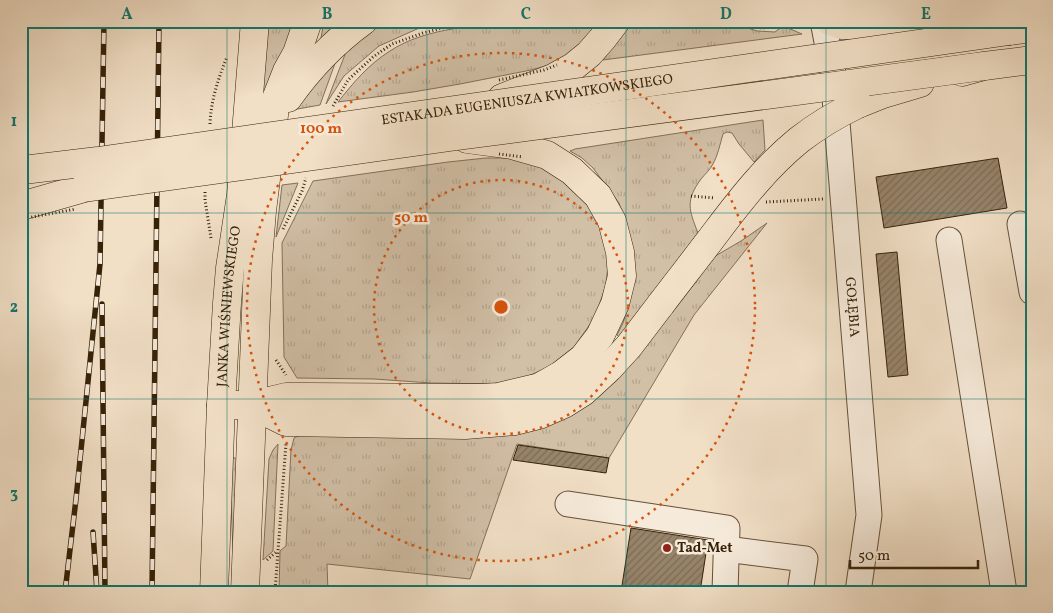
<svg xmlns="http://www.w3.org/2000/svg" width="1053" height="613" font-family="Vollkorn,serif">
	<defs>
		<pattern id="grass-tufts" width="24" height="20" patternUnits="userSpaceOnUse" patternTransform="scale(1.25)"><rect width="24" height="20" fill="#d1bfa6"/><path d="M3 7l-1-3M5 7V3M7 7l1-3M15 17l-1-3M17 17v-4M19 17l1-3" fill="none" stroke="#b4a48e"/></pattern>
		<pattern id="building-hatch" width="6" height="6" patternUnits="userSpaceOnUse" patternTransform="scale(1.25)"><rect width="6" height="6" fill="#97846b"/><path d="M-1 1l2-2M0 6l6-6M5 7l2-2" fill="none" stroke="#7c6c56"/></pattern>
	</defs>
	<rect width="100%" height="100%" fill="#f1dfc6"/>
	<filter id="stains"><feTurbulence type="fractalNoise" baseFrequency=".004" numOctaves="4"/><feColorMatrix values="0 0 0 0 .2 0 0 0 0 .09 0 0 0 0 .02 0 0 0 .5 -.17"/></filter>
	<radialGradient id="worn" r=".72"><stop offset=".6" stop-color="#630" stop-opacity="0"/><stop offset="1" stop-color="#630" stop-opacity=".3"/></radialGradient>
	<path fill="url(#grass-tufts)" stroke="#847058" d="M266 21H303L260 114Z
		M324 21H344L323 39 321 38Z
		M384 21H450L438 23 417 29 379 46 344 76 326 104 349 44 372 28Z
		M521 21H600L585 45 564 61 531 70 460 84 413 92 338 102C353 83 369 64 390 51 426 27 478 26 521 21Z
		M629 21H726L757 31 775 32 783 26 802 34 603 60Z
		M342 44 320 105 292 110Z
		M763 120 765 150 754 162 739 144 732 133 727 132 723 134C720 144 718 155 713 164 710 170 705 174 701 179 685 201 689 210 698 233L620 338 617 335 623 323 631 296 625 222 619 203 593 168 582 158 570 151 575 149Z
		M486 158H511L531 161 576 190 584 200 604 231 609 253 606 285 595 317 574 347 550 366 522 379 491 384 431 383 374 379 297 378 284 357 282 243 313 181 448 162Z
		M298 183 276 237 282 185Z
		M767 223 694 315 609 458 517 444 470 579 327 564 328 592H279L280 551 286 546 291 450 294 438 300 435 587 403 613 383 703 268 717 255 741 241Z
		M278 444 273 551 263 560 269 459 273 450Z
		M233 457 240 462 234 570 229 462Z"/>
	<path fill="url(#building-hatch)" stroke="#362209" d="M998 158 1007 208 884 228 876 177Z
		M897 252 908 375 888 377 876 254Z
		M518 445 609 458 606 473 513 460Z
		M631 528 708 540 700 592H621Z"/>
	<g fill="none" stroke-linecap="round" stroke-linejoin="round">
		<g stroke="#655138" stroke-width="27">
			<g id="minor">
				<path id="s1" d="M823 21 833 73 869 515 858 592"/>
				<path d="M1020 224 1032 292"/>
				<path d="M949 240 1004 592"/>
				<path d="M568 504 727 528 725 592"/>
				<path d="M726 549 805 559 800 592"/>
			</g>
		</g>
		<g stroke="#362209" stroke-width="29">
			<g id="highway">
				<path d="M830 21 842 25 1009 31 1032 28"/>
				<path d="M962 72 984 66 1032 60"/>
				<path d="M288 98C309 68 333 43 363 21"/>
				<path d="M502 98 553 78 573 67 589 54 603 38 616 21"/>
				<path d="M858 104 883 94 920 83"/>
				<path d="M21 206 84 188"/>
				<path d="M221 405H252L286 397H307L482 398 498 397 540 387 561 375 583 358 600 336 615 304 622 276 620 252 612 221 598 196 572 171 547 155 512 145 467 139"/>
				<path d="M252 405 286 422 465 425 515 421 539 415 564 404 583 392 609 368 629 346 661 304"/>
				<path id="s2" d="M214 592 221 405 227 303 230 268 241 195 255 21"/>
				<path d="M245 592 258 260 262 211 276 99 287 71 297 53 308 21"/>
			</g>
		</g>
		<path stroke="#362209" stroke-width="3" stroke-dasharray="1 2.5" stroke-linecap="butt" d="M740 21C758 28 764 32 782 21
			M333 106 348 80 373 57 392 44 423 33 450 26 493 21
			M210 124C211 100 218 79 227 57
			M205 192V200L211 238
			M691 196 715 198
			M766 202 823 199
			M283 229 302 191 306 178
			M276 360 286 375
			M267 560 277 551
			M275 592 286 443"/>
		<use href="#minor" stroke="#f6eada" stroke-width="25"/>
		<use href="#highway" stroke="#f1dfc6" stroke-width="28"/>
		<g stroke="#362209" stroke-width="5.5">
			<path id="rail" d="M102 304 105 592
				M93 532 97 592
				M65 592 76 499 100 264 104 21
				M152 592 159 21"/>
		</g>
		<use href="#rail" stroke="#f6eada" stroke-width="4" stroke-dasharray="11" stroke-linecap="butt"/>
		<g stroke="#362209" stroke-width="29" stroke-linecap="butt">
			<g id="highway-bridge">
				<path id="s3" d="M23 170 98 161 1009 31"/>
				<path d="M84 188 450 137 984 66"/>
				<path d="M661 304C680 279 699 255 717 231 742 198 767 166 799 140 817 126 837 114 858 104"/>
			</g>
		</g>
		<path stroke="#362209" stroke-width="3" stroke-dasharray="1 2.5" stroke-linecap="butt" d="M499 80 544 70 557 65
			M499 154 523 157
			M21 219 76 209"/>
		<use href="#highway-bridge" stroke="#f1dfc6" stroke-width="28"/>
	</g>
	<path fill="none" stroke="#0f766e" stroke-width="1" stroke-opacity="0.55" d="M227 21V592M427 21V592M626 21V592M826 21V592M21 213H1032M21 399H1032"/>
	<g fill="none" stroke="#d6540c" stroke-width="2.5" stroke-dasharray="2.5 5">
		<circle cx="501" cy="307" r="127"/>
		<circle cx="501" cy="307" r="254"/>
	</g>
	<circle fill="#8f2418" stroke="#f6eada" stroke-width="2" cx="667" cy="548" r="5"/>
	<g text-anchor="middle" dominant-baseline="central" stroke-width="5" stroke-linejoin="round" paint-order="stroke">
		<g font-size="14" fill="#362209" stroke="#f6eada">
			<text stroke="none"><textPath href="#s3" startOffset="509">ESTAKADA EUGENIUSZA KWIATKOWSKIEGO</textPath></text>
			<text stroke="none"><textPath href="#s2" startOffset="286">JANKA WIŚNIEWSKIEGO</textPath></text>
			<text stroke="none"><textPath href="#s1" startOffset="288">GOŁĘBIA</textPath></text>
		</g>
		<g font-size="14" font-weight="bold" fill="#362209" stroke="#f6eada" text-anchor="start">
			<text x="677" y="548">Tad-Met</text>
		</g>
	</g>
	<circle cx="501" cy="307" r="8" fill="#d6540c" stroke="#f6eada" stroke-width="2.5"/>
	<g font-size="15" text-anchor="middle" font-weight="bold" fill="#d6540c" stroke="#f6eada" stroke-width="5" stroke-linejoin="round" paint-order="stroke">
		<text x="321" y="133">100 m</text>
		<text x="411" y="222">50 m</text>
	</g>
	<rect width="1053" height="613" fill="none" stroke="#f1dfc6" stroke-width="55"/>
	<path d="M850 560v8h128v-8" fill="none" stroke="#362209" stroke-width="2.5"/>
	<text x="858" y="560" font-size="15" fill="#362209" stroke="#f6eada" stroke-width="4" paint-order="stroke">50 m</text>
	<rect x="28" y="28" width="998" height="558" fill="none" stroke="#0f766e" stroke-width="2"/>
	<g font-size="16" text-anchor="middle" font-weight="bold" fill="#0f766e">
		<text x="127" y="19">A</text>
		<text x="327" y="19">B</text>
		<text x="526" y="19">C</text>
		<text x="726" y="19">D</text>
		<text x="926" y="19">E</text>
		<text x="14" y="126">1</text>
		<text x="14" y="312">2</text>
		<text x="14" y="498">3</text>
	</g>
	<rect width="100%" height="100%" filter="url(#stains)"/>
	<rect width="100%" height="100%" fill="url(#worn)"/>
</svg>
